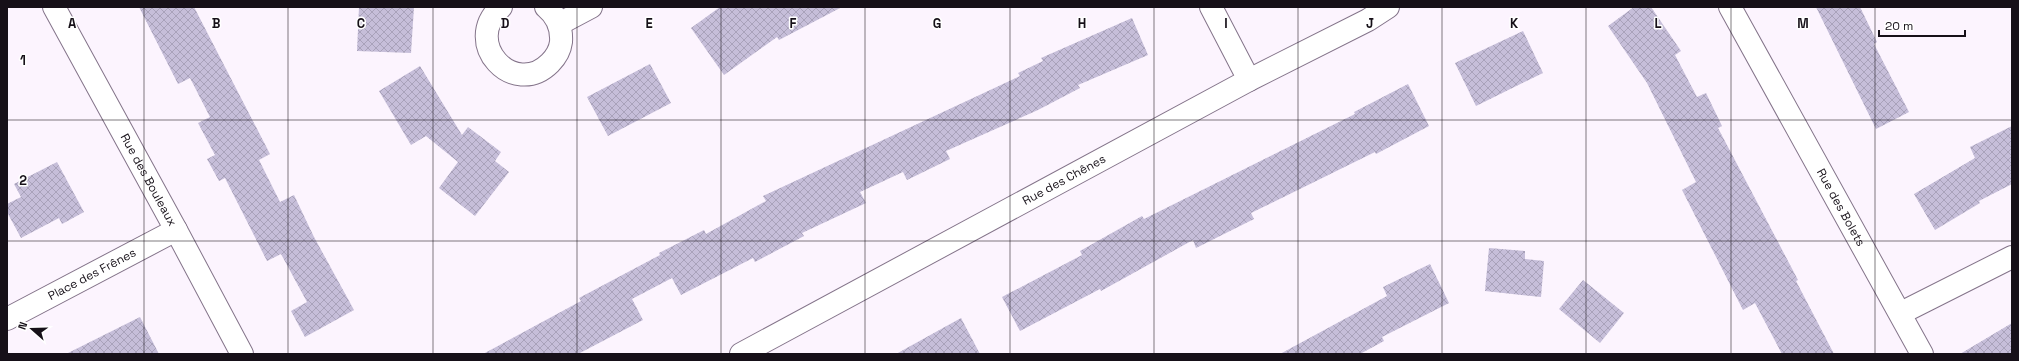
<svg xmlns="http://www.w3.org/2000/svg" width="2019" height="361" font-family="'Space Grotesk',sans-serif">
	<defs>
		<pattern id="building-cross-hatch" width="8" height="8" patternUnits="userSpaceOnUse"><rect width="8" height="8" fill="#c6bed9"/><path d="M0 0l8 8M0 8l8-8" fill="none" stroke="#a9a2ba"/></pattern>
	</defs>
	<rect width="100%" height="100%" fill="#fcf4fe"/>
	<path fill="url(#building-cross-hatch)" d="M139 7H194L270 154 259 160 280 202 294 195 314 237 354 310 305 337 291 311 307 302 281 254 267 261 225 178 219 181 207 159 215 155 198 123 210 117 190 78 178 84Z
		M359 7H414L411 53 357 51Z
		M720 7H842L779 40 777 37 724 75 691 28Z
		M1634 7H1651L1681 51 1675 55 1697 97 1706 93 1722 126 1718 128 1798 280 1796 281 1834 354H1782L1755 303 1743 310 1682 190 1696 182 1647 83 1608 26Z
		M1816 7H1860L1877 42 1874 44 1909 112 1876 129Z
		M1132 18 1148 55 1078 85 1080 88 1038 110 946 151 950 159 907 180 903 172 860 192 866 203 802 233 804 236 755 262 753 258 681 295 672 278 632 299 643 320 578 354H483L581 301 579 298 660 255 659 253 704 230 706 234 766 201 763 196 1020 76 1018 73 1043 61 1041 58Z
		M1523 31 1543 73 1476 106 1455 63Z
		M650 64 671 103 608 136 587 97Z
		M420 66 462 135 468 127 501 152 495 161 509 172 475 216 439 188 458 162 426 136 411 145 379 91Z
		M1408 84 1429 126 1376 154 1375 152 1251 213 1254 219 1196 248 1193 240 1101 291 1100 289 1020 331 1002 297 1082 255 1080 251 1142 216 1144 219 1355 114 1354 112Z
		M2012 126V184L1979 201 1980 203 1935 230 1914 194 1975 158 1970 147Z
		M57 162 84 212 62 224 59 218 21 238 7 212V204L21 197 14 184Z
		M1489 248 1525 251V259L1544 261 1541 297 1485 291Z
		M1430 264 1449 303 1382 337 1384 341 1360 354H1280L1387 296 1383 287Z
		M1583 280 1624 313 1600 343 1559 309Z
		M140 317 159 354H66Z
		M961 318 980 354H896Z
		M2012 323V354H1960Z"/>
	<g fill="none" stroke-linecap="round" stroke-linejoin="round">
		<g stroke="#84748a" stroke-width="24">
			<g id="minor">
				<path id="s1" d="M54 7 176 230 242 354"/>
				<path d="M501 7C461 43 514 99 550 63 556 57 560 50 561 42 562 27 557 16 546 7"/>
				<path d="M1211 7 1249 80"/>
				<path id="s2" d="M1730 7 1922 354"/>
				<path d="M559 24 591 7"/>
				<path d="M1901 313 2012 257"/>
				<path id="s3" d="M7 319 176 230"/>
				<path id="s4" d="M741 354 1249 80 1368 20 1388 7"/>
			</g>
		</g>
		<use href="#minor" stroke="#fff" stroke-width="22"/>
	</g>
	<path fill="none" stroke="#161018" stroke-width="1" stroke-opacity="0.55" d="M144 7V354M288 7V354M433 7V354M577 7V354M721 7V354M865 7V354M1010 7V354M1154 7V354M1298 7V354M1442 7V354M1586 7V354M1731 7V354M1875 7V354M7 120H2012M7 241H2012"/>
	<g text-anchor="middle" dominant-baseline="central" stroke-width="3" stroke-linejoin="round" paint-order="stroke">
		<g font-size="12" fill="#161018" stroke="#fff">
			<text stroke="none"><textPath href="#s1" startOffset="197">Rue des Bouleaux</textPath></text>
			<text stroke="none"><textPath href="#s4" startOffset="367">Rue des Chênes</textPath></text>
			<text stroke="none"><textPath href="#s2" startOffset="229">Rue des Bolets</textPath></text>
			<text stroke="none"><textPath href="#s3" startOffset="96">Place des Frênes</textPath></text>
		</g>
	</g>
	<g font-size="13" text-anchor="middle" font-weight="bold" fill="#161018" stroke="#fff" stroke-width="3" stroke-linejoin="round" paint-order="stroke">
		<text x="72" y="28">A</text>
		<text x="216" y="28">B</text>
		<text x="361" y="28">C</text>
		<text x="505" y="28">D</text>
		<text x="649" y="28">E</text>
		<text x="793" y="28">F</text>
		<text x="937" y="28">G</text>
		<text x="1082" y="28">H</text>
		<text x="1226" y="28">I</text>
		<text x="1370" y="28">J</text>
		<text x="1514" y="28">K</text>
		<text x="1658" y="28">L</text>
		<text x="1803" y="28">M</text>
		<text x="23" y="65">1</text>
		<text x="23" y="185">2</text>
	</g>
	<rect width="2019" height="361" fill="none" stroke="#161018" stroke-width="16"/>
	<g transform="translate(32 329) rotate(290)" stroke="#ffffff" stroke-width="3" paint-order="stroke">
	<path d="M0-3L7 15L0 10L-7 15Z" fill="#161018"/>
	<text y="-6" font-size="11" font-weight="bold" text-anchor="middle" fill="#161018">N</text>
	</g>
	<path d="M1879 30v6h86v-6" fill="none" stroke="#161018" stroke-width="2"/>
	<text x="1885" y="30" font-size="12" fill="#161018" stroke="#ffffff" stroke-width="3" paint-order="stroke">20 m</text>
</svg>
